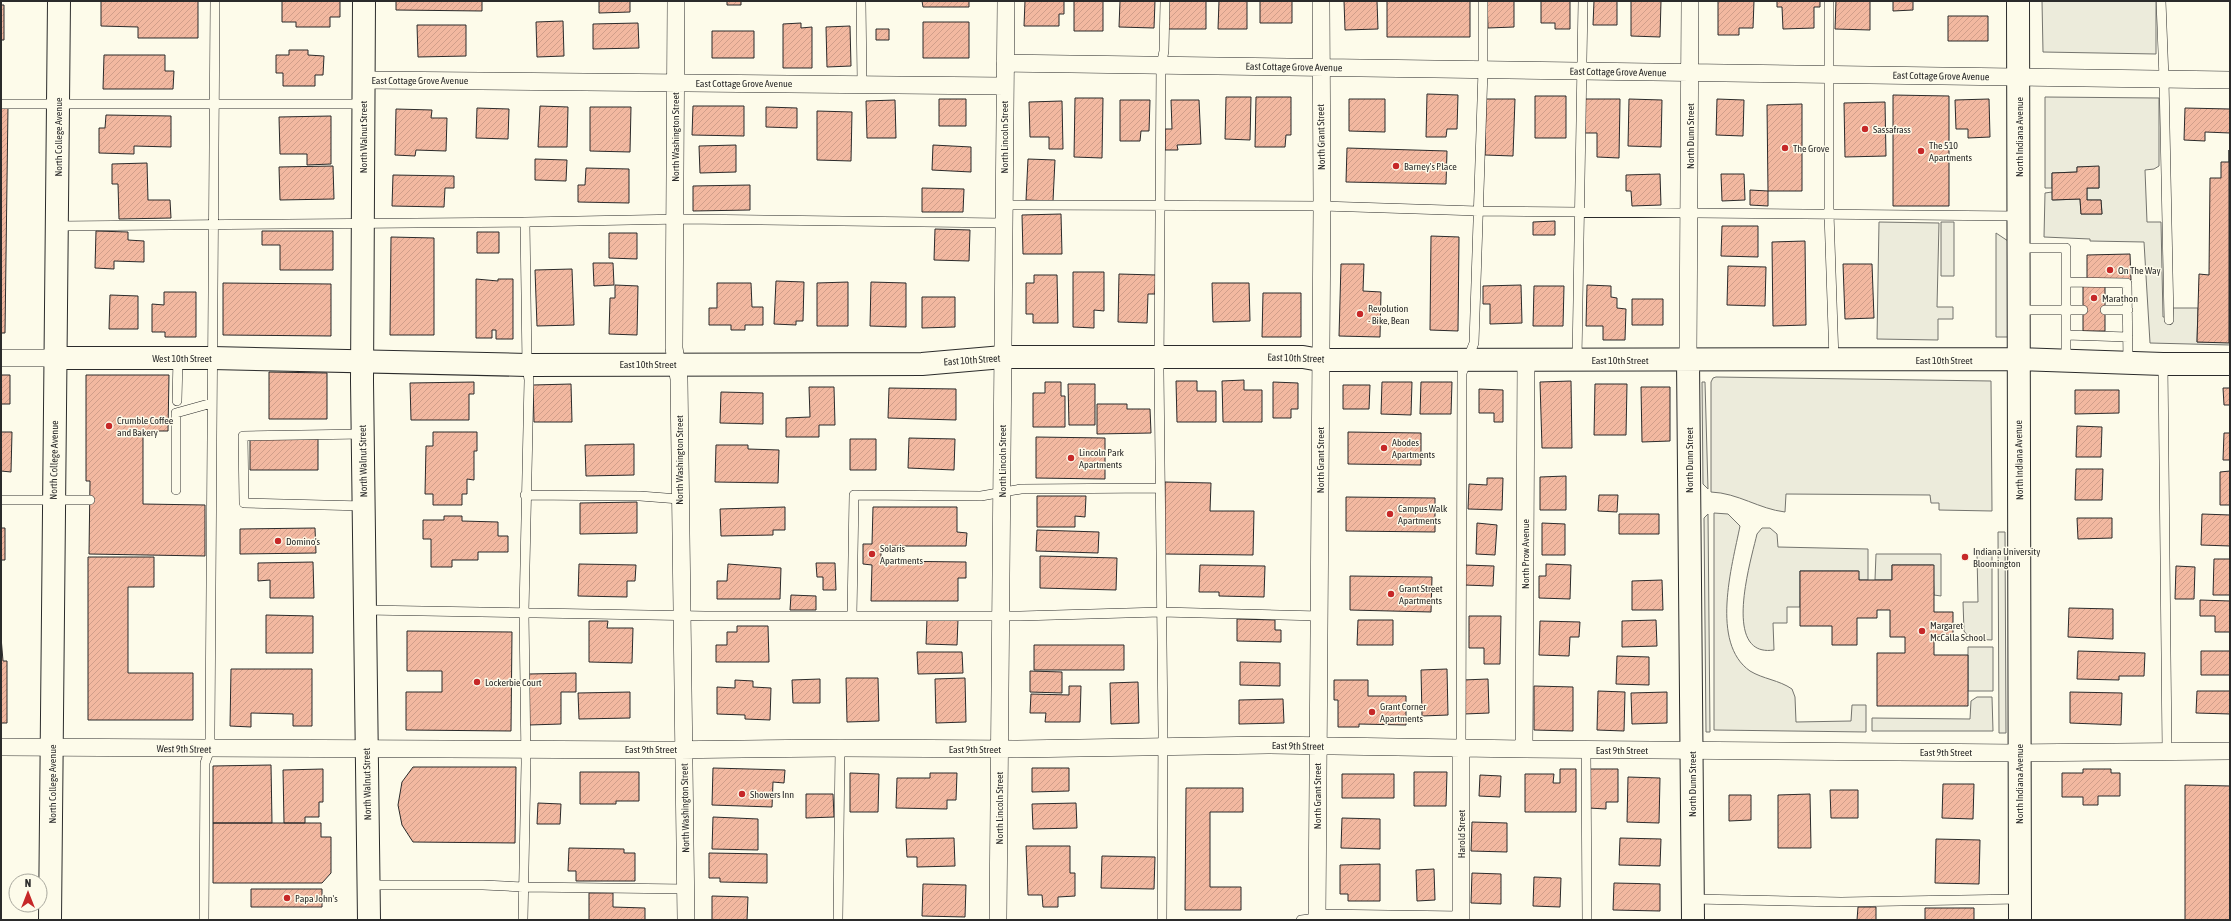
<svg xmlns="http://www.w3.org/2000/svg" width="2231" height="921" font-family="'Asap Condensed',sans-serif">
	<defs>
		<pattern id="building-hatch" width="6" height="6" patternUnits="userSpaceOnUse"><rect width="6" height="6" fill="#f2b8a0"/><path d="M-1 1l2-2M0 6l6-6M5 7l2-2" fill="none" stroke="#d09e8a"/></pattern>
	</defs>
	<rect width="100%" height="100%" fill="#fdfbea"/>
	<path fill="#ecebdb" stroke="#74746e" d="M2042 1H2156V54L2043 52Z
		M2045 97 2159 98V166L2154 169 2145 170 2147 222H2161L2163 317H2173V308H2198L2197 342H2229L2230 309V345L2150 343 2144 242 2090 241V239L2044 237 2045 193 2052 192 2053 200 2080 199 2081 214H2102L2101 200H2087V188H2099V167H2077V172L2052 173V188H2045Z
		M1879 222 1939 223 1937 307H1953V319H1938V340L1877 339Z
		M1941 222H1954V276H1941Z
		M1996 233 2008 241V337H1996Z
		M1716 377 1991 381 1992 511 1939 510V503H1931L1930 495 1786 494 1785 512C1759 509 1738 493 1711 492V382L1713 378Z
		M1702 382H1705L1708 489 1703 484Z
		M1714 513 1728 514 1740 526C1732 566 1710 643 1750 671 1763 679 1779 680 1792 689L1795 697 1796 722 1851 721 1852 705H1866V732L1714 730Z
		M1708 514 1710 732H1706L1704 518Z
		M1762 528H1770L1777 534 1778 547 1868 549V580H1859L1858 571H1800V607H1787V623H1773L1774 650C1721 658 1751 560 1757 534Z
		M1998 532H2005L2006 733H1999Z
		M1876 554H1941V596L1934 595 1933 565H1892V580H1875Z
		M1977 554H1992V640L1970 639 1964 631 1963 602H1978Z
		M1968 647H1993V691H1968Z
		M1977 697H1992L1993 731H1872V718L1970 719 1971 701Z"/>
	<path fill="url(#building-hatch)" stroke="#2b2b2b" d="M101 1H198V38H138V27L101 26Z
		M282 1H340V17H330V27H296V22H282Z
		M396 1H482V11L396 10Z
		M599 1H630V12L599 13Z
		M727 1H741V5H727Z
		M922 1H969V7H923Z
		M1025 1H1064V14H1059V26H1024Z
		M1074 1H1103V31H1074Z
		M1120 1H1155L1154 28 1119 27Z
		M1167 1H1206V29H1167Z
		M1219 1H1247V29H1218Z
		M1260 1H1292V23H1260Z
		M1344 1H1377L1378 29 1345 30Z
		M1387 1H1470V37H1387Z
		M1487 1H1514V27L1488 28Z
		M1541 1H1570V29H1555V23H1541Z
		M1594 1H1617V25H1593Z
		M1631 1H1661L1660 37 1631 36Z
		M1718 1H1754L1753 28H1739V35H1718Z
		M1777 1H1820V7H1814V28L1783 29 1782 7H1777Z
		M1836 1H1870V30L1835 29Z
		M1893 1H1913V10L1893 11Z
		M1 5H4V40H1Z
		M1948 16H1988V41H1948Z
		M563 21 564 56 537 57 536 22Z
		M923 22H969V58H923Z
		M638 23 639 48 593 49V24Z
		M801 23V28L812 27V68H783V24Z
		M417 25H466V56L418 57Z
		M850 26 851 66 827 67 826 27Z
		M876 29H889V40H876Z
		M712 31H754V58H712Z
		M289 50H308V55L324 56 323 75H315V86H283V73H276V55H289Z
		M104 55H165V71H174L173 89H103Z
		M1427 94 1458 95 1457 129H1447L1446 137H1426Z
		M1893 95 1949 96V206H1893Z
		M1535 96H1566V138H1535Z
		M1226 97H1251L1250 140 1225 139Z
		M1256 97H1291V135H1286L1285 147H1255Z
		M1075 98H1103L1102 158 1074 157Z
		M939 99H966V126H939Z
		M1349 99H1385V132L1349 131Z
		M1486 99H1515L1513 156 1485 155Z
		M1585 99H1620L1619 158 1597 157V133H1585Z
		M1629 99 1662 100 1661 147 1628 146Z
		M1717 99 1744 100 1743 136 1716 135Z
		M1989 99 1990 137 1968 138V129H1956L1955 100Z
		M895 100 896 138H867L866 101Z
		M1120 100H1150L1149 131H1141L1140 141H1120Z
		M1171 100H1199L1201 144 1177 145 1178 150H1165V129H1172Z
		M1062 101 1063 149H1049V137H1030L1029 102Z
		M1885 102 1886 156 1845 157 1844 103Z
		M1802 104V191H1768L1767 105Z
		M8 106 5 333H1V107Z
		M540 106 568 107 567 147H538Z
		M693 106H744V136L692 135Z
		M590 107H631L630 152 590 151Z
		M766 107 797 108V128L766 127Z
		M477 108 509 109 508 139 476 138Z
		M2185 108 2230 109V133L2205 132V141L2184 140Z
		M396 109 432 110 431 118H447L446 151 416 150 415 156 395 155Z
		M817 111 852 112 851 161 817 160Z
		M106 115 171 116V147L134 146V154L99 153V128H105Z
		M331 116V164L307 165V154H280L279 117Z
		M736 145V172L700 173 699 146Z
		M933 145 971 147V172L932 170Z
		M1347 148 1447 151 1446 184 1346 182Z
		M2229 150V343L2197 342 2199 274 2209 275 2210 178H2221V162H2229Z
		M535 159 567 160 566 181 535 180Z
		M1028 159 1055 160 1053 201 1026 200Z
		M147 163 148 200H170L171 218 119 219 118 184H112V164Z
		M333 166 334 199 280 200 279 167Z
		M2099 166V188H2087V200H2101L2102 214H2081L2080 199 2052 200V173L2077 172V167Z
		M586 168 629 169V203L578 202V185H585Z
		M1660 174 1661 205 1632 206 1631 191H1626V175Z
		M1721 174H1744L1745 200 1722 201Z
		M393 175 454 176V188H445L444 207 392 206Z
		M750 185V210L693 211V186Z
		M922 188 964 189 963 212H922Z
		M1750 190 1768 191V206L1750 205Z
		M1061 214 1062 254H1023L1022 215Z
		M1555 221V235H1533V222Z
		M1722 226H1758V257L1721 256Z
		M935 229 970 230 969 261 934 260Z
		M96 231 128 232V240L144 241V262L114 261V269L95 268Z
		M262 231H333V270H280V245H262Z
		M477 232H499V253H477Z
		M609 233H637V259L609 258Z
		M1431 236 1459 237 1458 331 1430 330Z
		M391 237 434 238V335H390Z
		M1805 241 1806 325 1773 326 1772 242Z
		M2130 254 2131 280 2087 281V255Z
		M593 263H613L614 285 594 286Z
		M1341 264H1364L1363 291 1381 292 1380 337 1339 336Z
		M1843 264H1872L1874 318 1845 319Z
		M1728 266 1766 267 1765 306 1727 305Z
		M572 269 574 325 537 326 535 270Z
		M1073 272H1104V311L1094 310V328L1073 327Z
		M1119 274 1156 275 1155 294H1148L1147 323 1118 322Z
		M1034 275H1057L1058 323H1033V314H1026V283H1034Z
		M476 279 498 281V279H513V339H496V330H492V338H476Z
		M776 281 804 282 803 321H796V325L774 324Z
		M848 282V326H817V283Z
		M871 282 906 283V327L870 326Z
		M223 283 331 284V336L223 335Z
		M717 283H751L752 307H763V325H745V330H731V325H709V308H717Z
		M1212 283H1249L1250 321 1213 322Z
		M615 285 638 286 637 335 609 334 610 298H615Z
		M1521 285 1522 323 1490 324V304H1483V286Z
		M1587 285 1611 286V297L1617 298V308L1626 309 1625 340H1603V326H1586Z
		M2083 285H2105V331H2083Z
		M1534 286H1564L1563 326H1533Z
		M164 292H196V337H165V332H152V304L164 305Z
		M1263 293H1301V337H1262Z
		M110 295 138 296V329H109Z
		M922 297H955V327L922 328Z
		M1632 299H1663V325H1632Z
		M269 372 327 373V419H269Z
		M1 375H10V404H1Z
		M86 375H169L168 431H143V504L205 505V556L89 554 90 481H86Z
		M1244 380V390H1262V422H1223L1222 381Z
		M1176 381H1197V391H1216V422H1177Z
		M1571 381 1572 448H1542L1540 382Z
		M474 382V394H469V420H411L410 383Z
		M1045 382H1061V396H1065V427H1033V393H1045Z
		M1273 382 1298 383V409H1291V418H1273Z
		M1382 382H1412L1411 415 1381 414Z
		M1421 382H1452L1451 414H1420Z
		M571 384 572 422H534L533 385Z
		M1068 384H1095V425H1069Z
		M1595 384H1627L1626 435H1594Z
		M1343 385H1370L1369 409H1343Z
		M809 387H834L835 425H819V437H786V418L810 417Z
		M1641 387H1670V441L1642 442Z
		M889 388 956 389V420L888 418Z
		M2223 388H2230V405H2224Z
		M1479 389 1503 390V422H1494V413H1479Z
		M2075 390H2119V413L2075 414Z
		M721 392 763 393V424L720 423Z
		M1097 404H1127V409H1150L1151 433 1097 434Z
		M2077 426 2102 427 2101 457H2076Z
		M1 432H12L11 472 1 471Z
		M433 432H477V451H474V480L467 479V494H462V505H433V494H425L426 446H433Z
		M1348 432 1421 433V465L1348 464Z
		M2224 433H2230V460H2223Z
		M1036 437 1105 438V479L1036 478Z
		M909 438 955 439 954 470 908 468Z
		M250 439H318V470H250Z
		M850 439H876V470H850Z
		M634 444V475L586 476 585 445Z
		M716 445H748V449L779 450 778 483 715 482Z
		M2076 469H2103L2102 500H2075Z
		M2230 471V505H2220V472Z
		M1566 476V510H1540V477Z
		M1487 478H1503L1502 510 1468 509 1469 484 1487 485Z
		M1165 482 1211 483 1210 511H1254L1253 555 1164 554Z
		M1599 495H1618L1617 512 1598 511Z
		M1037 496H1086L1085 517 1075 516V527H1037Z
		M1346 497 1435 498V532L1346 531Z
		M637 502V533L580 534V503Z
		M785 507V530H773V535L721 536 720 509Z
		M873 507H957V532L967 533 966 546H881V561L966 562V578H958V601H871L872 565 863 564V544H872Z
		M1619 514H1659V534H1619Z
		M2202 514 2230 515V546L2201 545Z
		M444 516H462V521L498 522V536H508V552H478V560H452V567H431V539H423V520H444Z
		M2077 518H2112V538L2078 539Z
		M1477 523 1497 525 1495 555 1476 554Z
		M1542 523 1565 524V555H1542Z
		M1 528H5V560H1Z
		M315 528 316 553 240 554V529Z
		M1037 530 1099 532 1098 553 1036 551Z
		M1040 556 1117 558 1116 590 1040 588Z
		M88 557H154V587H128V673H193V720H88Z
		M2214 559H2230V595H2213Z
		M313 562 314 598H270V580L258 581V563Z
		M816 563H835L836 590H823V577H817Z
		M579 564 636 565 635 581H627V597L578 596Z
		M728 564 781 568 780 599H717V581H727Z
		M1546 564 1571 565 1570 599 1539 598V576H1546Z
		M1200 565 1265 566 1264 597 1219 596V592H1199Z
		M1464 565 1494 566 1493 586 1464 585Z
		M1892 565H1934V612H1953V635H1934V655H1968V706H1877V653H1905V637H1890V610H1877V618H1857V645H1832V626H1800V571H1859V580H1892Z
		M2176 566 2195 567 2194 599H2175Z
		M1350 576 1432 577 1431 612 1350 610Z
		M1662 580 1663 610H1632V581Z
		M791 595 816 596V610H790Z
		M2200 600 2230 601V632H2215V616H2200Z
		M2069 608 2113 609V639L2068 637Z
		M266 615 313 616V653H266Z
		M1469 616H1501L1500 664H1484V648H1469Z
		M927 619 958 620 957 645 926 644Z
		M1237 619 1275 620V630H1281V642L1237 641Z
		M1358 620H1393V645H1357Z
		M1656 620 1657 646 1622 647V621Z
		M589 621H608L607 628H633L632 663 589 662Z
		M1540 621 1580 622 1579 637H1570L1569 656 1539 655Z
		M737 626H768L769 662H716V645H727V632H737Z
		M407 631 512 632 511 731 406 730V692H442V671H407Z
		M1 637 3 661H7V723H1Z
		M1034 645H1124V670H1034Z
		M2078 651 2145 653 2144 676H2119V680L2077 679Z
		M2201 651H2230V675H2201Z
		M917 652H962L963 673 918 674Z
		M1617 656 1649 657V685L1616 684Z
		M1240 662 1280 663V686L1240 685Z
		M231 669H312V726H293V714L251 713V727L230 726Z
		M1447 669 1448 715 1422 716 1421 670Z
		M1030 671 1062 672V693L1030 692Z
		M576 673V692H561V724L529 725V674Z
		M846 678H878L879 721 847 722Z
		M965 678 966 722 936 723 935 679Z
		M820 679V703H793L792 680Z
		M1488 679 1489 713 1464 714 1463 680Z
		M735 680 753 681V687L771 688 770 720 745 719V715L717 714V687L735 688Z
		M1334 680H1368V696H1406V725L1359 724V727H1338V700H1334Z
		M1138 682 1139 723 1111 724 1110 683Z
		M1069 686H1081L1080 722H1045L1046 713H1030L1031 694 1069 695Z
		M1534 686 1573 687V731L1534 730Z
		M1598 691 1625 692 1624 731 1597 730Z
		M2197 691H2230V714L2196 713Z
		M630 692V718L579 719 578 693Z
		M1667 692V723L1632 724 1631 693Z
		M2070 692 2122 693 2121 725 2070 723Z
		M1283 699 1284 723 1239 724V700Z
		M271 765 272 823H213V766Z
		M413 767H516L515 843 413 842 402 825 398 805 402 782Z
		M713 768 785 770 784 783 773 782 772 807 712 805Z
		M1032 768H1069V791L1032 792Z
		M323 769V802H319V817H305V823H284L283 770Z
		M1560 769H1576V812H1525V774H1554L1553 783H1560Z
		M1590 769H1618V802H1606V809L1589 808Z
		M2083 769H2111V773H2120V796H2098V805H2083V797H2062V773H2083Z
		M580 772H639V801H616V804H580Z
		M1414 772H1447L1446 806H1414Z
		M850 773 879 774 878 812H850Z
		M930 773H957L956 800H947V809L896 808 897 778H930Z
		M1342 774H1394V798H1342Z
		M1480 775 1501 776 1500 797 1479 796Z
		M1628 777 1660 778 1659 823 1627 822Z
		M1943 784H1974L1973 819 1942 818Z
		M2185 785 2230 786V920H2185Z
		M1186 788H1243V812H1210V887H1241V910H1185Z
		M1830 790H1858V818H1831Z
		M806 794H833L834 817 806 818Z
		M1810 794 1811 848H1778V795Z
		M1729 795H1751V820L1729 821Z
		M538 803 561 804 560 824H537Z
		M1076 803 1077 828 1033 829 1032 804Z
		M713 817 758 819V850L712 849Z
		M1342 818 1380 819V849L1341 848Z
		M1472 822 1507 823V852L1471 851Z
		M213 823H321V837H331V873L322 883H213Z
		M954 838 955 866 917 867V857H907L906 839Z
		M1620 838 1661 839 1660 866 1619 865Z
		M1936 839 1980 840 1979 884 1935 883Z
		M1026 846H1070V873H1075V896L1058 897V907H1043L1042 895H1028Z
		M569 848 624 849V853H635V881H576V871H568Z
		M709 853 767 854V883L720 882V878H709Z
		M1102 856 1155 857 1154 889 1101 888Z
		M1380 864V901H1348V894H1340V865Z
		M1434 869 1435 900 1417 901 1416 870Z
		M1472 873 1501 874V904L1471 903Z
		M1534 877 1561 878 1560 907 1533 906Z
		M1614 883 1660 884V911L1613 910Z
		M923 884 966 885 965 917 922 916Z
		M251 889H322V907H251Z
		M589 893H613V907L645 908V920H589Z
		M712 896 748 897 747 920H712Z
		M1858 907H1876V920H1857Z
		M1925 908H1974V920H1925Z"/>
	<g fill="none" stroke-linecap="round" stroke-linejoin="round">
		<g stroke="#2b2b2b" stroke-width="10">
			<path id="lane" d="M861 1 862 83
				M1829 1V213L1834 360
				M2161 1 2164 79 2169 320
				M1 104H363
				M1004 205 1322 206 1478 211 2019 216
				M525 222 684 219 1004 223
				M57 226 525 222 527 365 529 380 524 612 526 763 523 920
				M2019 248H2066V282L2127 283 2128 363
				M2066 282V360
				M2020 310H2083
				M2105 310H2128
				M2066 335 2128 337
				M1577 360 1583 1
				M2163 364 2167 750
				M177 401 178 358
				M363 434 243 436 244 503 364 506
				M1160 488 1021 489 981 496 854 495 852 616H1020L1161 612 1320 616
				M176 490V413L212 403
				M525 495 640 496 679 499
				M1 500H90
				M365 610 705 616H852
				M1461 749 1462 373 1474 343 1483 70V1
				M1586 750 1587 920
				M369 885H483L523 887 687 889
				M1693 899 1841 902 2020 899
				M204 920 205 763 210 749V731L215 1
				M838 920 840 748
				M1162 920 1163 732 1159 371 1161 66 1164 51 1165 1
				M1301 920 1317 918"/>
		</g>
		<g stroke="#2b2b2b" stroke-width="18">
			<path id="street" d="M676 1 674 348 679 379 686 920
				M1005 63 2230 80
				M363 80 1005 86
				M1 358H56
				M1688 359 1690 1
				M1 747 659 750 840 748 1017 749 1268 745 1524 749 2018 753 2230 751
				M1524 749 1526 359
				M1317 918 1461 920
				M998 920 1006 1
				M1317 920 1322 206 1321 1
				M1461 920V749"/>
		</g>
		<g stroke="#2b2b2b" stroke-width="24">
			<path id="secondary" d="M2018 1 2020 920
				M56 358H212L527 365 922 364 1003 357H1303L1320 360 2018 359 2163 364H2230
				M1688 359 1693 920"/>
		</g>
		<g stroke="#2b2b2b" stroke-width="24">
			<path id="primary" d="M364 1 362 381 369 920
				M50 920 59 1"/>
		</g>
		<use href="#lane" stroke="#fdfbea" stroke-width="9"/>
		<use href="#street" stroke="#fdfbea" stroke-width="17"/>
		<use href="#secondary" stroke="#fdfbea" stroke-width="22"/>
		<use href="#primary" stroke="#fdfbea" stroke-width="22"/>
	</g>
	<g fill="#c62828" stroke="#fdfbea" stroke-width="1.5">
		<circle cx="1865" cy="129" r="4"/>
		<circle cx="1785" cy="148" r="4"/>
		<circle cx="1921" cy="151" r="4"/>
		<circle cx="1396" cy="166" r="4"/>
		<circle cx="2110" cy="270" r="4"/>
		<circle cx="2094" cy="298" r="4"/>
		<circle cx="1360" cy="314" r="4"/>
		<circle cx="109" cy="426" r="4"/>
		<circle cx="1384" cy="448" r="4"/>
		<circle cx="1071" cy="458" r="4"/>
		<circle cx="1390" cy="514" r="4"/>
		<circle cx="278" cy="541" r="4"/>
		<circle cx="872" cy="554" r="4"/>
		<circle cx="1965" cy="557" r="4"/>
		<circle cx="1391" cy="594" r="4"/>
		<circle cx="1922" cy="631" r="4"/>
		<circle cx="477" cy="682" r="4"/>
		<circle cx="1372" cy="712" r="4"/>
		<circle cx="742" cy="794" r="4"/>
		<circle cx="287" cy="898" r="4"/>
	</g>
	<g text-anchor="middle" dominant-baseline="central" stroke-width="3" stroke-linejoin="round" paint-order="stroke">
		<g font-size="10" fill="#2b2b2b" stroke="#fdfbea">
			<text transform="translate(1294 67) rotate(1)">East Cottage Grove Avenue</text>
			<text transform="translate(1618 72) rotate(1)">East Cottage Grove Avenue</text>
			<text transform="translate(1941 76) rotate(1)">East Cottage Grove Avenue</text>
			<text x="420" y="80">East Cottage Grove Avenue</text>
			<text x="744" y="83">East Cottage Grove Avenue</text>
			<text transform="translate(1690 136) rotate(-90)">North Dunn Street</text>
			<text transform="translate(58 137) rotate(-90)">North College Avenue</text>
			<text transform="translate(363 137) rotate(-90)">North Walnut Street</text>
			<text transform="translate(675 137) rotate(-90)">North Washington Street</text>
			<text transform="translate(1004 137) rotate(-90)">North Lincoln Street</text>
			<text transform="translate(1321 137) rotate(-91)">North Grant Street</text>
			<text transform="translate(2019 137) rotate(-90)">North Indiana Avenue</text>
			<text x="182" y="358">West 10th Street</text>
			<text transform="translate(1296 358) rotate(2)">East 10th Street</text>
			<text transform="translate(972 360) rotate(-4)">East 10th Street</text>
			<text x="1620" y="360">East 10th Street</text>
			<text x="1944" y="360">East 10th Street</text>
			<text x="648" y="364">East 10th Street</text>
			<text transform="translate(54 460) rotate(-89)">North College Avenue</text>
			<text transform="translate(679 460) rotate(-90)">North Washington Street</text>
			<text transform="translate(1320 460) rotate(-90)">North Grant Street</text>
			<text transform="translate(1689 460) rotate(-90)">North Dunn Street</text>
			<text transform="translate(2019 460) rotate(-91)">North Indiana Avenue</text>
			<text transform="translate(363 461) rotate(-91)">North Walnut Street</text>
			<text transform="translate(1002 461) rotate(-90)">North Lincoln Street</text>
			<text transform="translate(1525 554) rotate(-90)">North Prow Avenue</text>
			<text transform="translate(1298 746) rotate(1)">East 9th Street</text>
			<text transform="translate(184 749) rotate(1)">West 9th Street</text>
			<text x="651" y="749">East 9th Street</text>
			<text x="975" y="749">East 9th Street</text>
			<text x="1622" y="750">East 9th Street</text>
			<text x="1946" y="752">East 9th Street</text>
			<text transform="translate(52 784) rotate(-90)">North College Avenue</text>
			<text transform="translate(367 784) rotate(-91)">North Walnut Street</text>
			<text transform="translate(1692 784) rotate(-90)">North Dunn Street</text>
			<text transform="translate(2019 784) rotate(-90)">North Indiana Avenue</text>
			<text transform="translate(1317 796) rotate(-90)">North Grant Street</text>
			<text transform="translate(685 808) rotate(-91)">North Washington Street</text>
			<text transform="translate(999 808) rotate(-90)">North Lincoln Street</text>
			<text transform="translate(1461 834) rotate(-90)">Harold Street</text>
		</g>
		<g font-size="10" fill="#2b2b2b" stroke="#fdfbea" text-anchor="start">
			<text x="1873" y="129">Sassafrass</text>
			<text x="1929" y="145">The 510<tspan x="1929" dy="12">Apartments</tspan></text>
			<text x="1793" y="148">The Grove</text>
			<text x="1404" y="166">Barney's Place</text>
			<text x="2118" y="270">On The Way</text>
			<text x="2102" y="298">Marathon</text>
			<text x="1368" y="308">Revolution<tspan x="1368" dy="12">- Bike, Bean</tspan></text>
			<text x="117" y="420">Crumble Coffee<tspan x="117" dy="12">and Bakery</tspan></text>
			<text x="1392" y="442">Abodes<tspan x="1392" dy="12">Apartments</tspan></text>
			<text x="1079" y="452">Lincoln Park<tspan x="1079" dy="12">Apartments</tspan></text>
			<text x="1398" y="508">Campus Walk<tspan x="1398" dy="12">Apartments</tspan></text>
			<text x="286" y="541">Domino's</text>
			<text x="880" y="548">Solaris<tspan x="880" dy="12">Apartments</tspan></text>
			<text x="1973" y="551">Indiana University<tspan x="1973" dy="12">Bloomington</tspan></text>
			<text x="1399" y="588">Grant Street<tspan x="1399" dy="12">Apartments</tspan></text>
			<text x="1930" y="625">Margaret<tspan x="1930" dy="12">McCalla School</tspan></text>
			<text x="485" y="682">Lockerbie Court</text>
			<text x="1380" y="706">Grant Corner<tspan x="1380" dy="12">Apartments</tspan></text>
			<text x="750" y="794">Showers Inn</text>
			<text x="295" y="898">Papa John's</text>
		</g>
	</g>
	<rect width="2231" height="921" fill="none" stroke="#2b2b2b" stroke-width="4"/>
	<g transform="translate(28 893)"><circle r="19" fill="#fdfbea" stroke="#a9a89e"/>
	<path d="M0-3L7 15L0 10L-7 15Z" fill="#c62828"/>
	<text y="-6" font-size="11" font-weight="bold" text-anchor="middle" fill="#2b2b2b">N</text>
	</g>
</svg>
